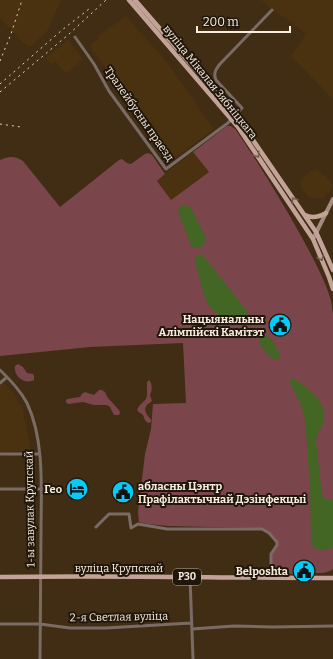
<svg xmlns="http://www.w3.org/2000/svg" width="333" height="659" font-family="Bitter,serif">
	<rect width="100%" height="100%" fill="#402d13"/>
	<path fill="#4a3211" d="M0 0H61L48 30 30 47 22 42 10 28 0 19Z
		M261 0H333V99L291 56 306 34 287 19 272 10Z
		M126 16 166 61 214 129 174 159 169 158 133 105 93 51 90 45 98 39V36Z
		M68 40 83 59 66 74 56 62 51 64 46 59 60 46Z
		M193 152 209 172 171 200 156 181Z
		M317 169 324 175 333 186 324 199 308 197 302 189 301 180 310 171Z
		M3 382 13 392 18 401 19 405H22L31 451 0 452V385Z"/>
	<path fill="#7b454c" d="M227 126H231L235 129C254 155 333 281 332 308L333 313V569C327 574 318 573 310 573V561H298L297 573 295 574C288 574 277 576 271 571V556L276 546 275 538 259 528 168 526 147 524 139 522 138 512 145 454 151 429 153 404 186 403 183 343 90 347 0 356V160C9 156 15 156 23 161L60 207 119 160 122 159 127 163 131 164 145 154 148 153 152 155 165 174 157 181 171 200 209 172 193 152Z
		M18 364 23 367 27 373 33 374 34 376V380C25 385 13 376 15 366Z
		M149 380C153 384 152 391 150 395L152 401C151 402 149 403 147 405 142 411 149 416 151 420V422L149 423C144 421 145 419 143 415 141 413 139 413 137 410L139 406 146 399 147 395V382Z
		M99 390H102L105 392 108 398 119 410 120 413 119 415H114L110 407 107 405H94L83 402 68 404 66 402V400L67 399 80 397 82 394 85 392 94 395Z"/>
	<path fill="#446624" d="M185 205H188L191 208 205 236C207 244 202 248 194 248L191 246 179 214 178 209 180 207Z
		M202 254 247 311 249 316 244 321 237 323H232L222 318 214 312 208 304 204 295 195 262 196 256 198 255Z
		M262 336C264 336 265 335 266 336 271 337 279 351 280 356L279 358 275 360C269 357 260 347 259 340Z
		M292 378C295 379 297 381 300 383 312 391 326 403 324 419 323 429 316 431 316 442L322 495 325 499H333V548C325 549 315 552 311 544L310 489 306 431 304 415 300 403 290 383V380Z"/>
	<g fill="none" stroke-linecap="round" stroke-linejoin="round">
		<path stroke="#7a6b65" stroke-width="3" d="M75 37 94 64 109 91 166 169 228 123 242 108 216 80C213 73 216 69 220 64L272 10
			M0 370C10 380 20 390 27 403 45 441 41 491 41 532 41 574 40 617 40 659
			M0 383 7 377
			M0 454H39
			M0 489H41
			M96 527 109 514H129L131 528 138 524 167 529H262L269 533 277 542V545L271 554V578
			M190 577 193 659
			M0 624H40L70 628H106L191 623
			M192 629 234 626 273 627 333 626"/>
		<path stroke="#a38b81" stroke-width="4" d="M313 239 333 199"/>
		<path stroke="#c3a397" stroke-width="4.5" d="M129 0 238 127 313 239 329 277 333 289
			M135 0 215 92 242 124 316 232 333 270
			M305 215C312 219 319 217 326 213
			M0 577C111 575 222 578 333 578"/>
		<path stroke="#e0d2c2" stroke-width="1" stroke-dasharray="2 4" stroke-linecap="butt" d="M0 61 11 34 22 0
			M0 84 62 30 89 9
			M0 92 68 35 106 0
			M0 124 21 127"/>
	</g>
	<defs><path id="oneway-chevron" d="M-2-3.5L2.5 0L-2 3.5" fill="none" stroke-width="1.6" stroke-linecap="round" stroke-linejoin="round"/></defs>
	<g stroke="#725d52">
		<use href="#oneway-chevron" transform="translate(257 155) rotate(56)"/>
		<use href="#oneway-chevron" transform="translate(294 200) rotate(-124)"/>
		<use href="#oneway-chevron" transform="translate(321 258) rotate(66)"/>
	</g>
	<defs>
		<g id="civic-disc" transform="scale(1.15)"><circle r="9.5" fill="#06cbf9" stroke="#20170c"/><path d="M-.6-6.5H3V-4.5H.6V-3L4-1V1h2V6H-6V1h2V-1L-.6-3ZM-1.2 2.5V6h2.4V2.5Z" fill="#111"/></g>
		<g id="hotel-disc" transform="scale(1.15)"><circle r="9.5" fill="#06cbf9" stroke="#20170c"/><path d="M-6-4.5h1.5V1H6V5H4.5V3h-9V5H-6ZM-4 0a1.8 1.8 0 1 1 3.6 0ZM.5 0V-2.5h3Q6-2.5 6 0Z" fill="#111"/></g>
	</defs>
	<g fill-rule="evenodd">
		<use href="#civic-disc" x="280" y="325"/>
		<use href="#hotel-disc" x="77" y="489"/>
		<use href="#civic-disc" x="123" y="492"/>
		<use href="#civic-disc" x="304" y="571"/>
	</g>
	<g text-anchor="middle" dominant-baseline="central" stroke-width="4" stroke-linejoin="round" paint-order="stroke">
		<rect fill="#20170c" stroke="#b8ac9e" stroke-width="1" x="173" y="569" width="28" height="16" rx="3"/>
		<g font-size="10" font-weight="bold" fill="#f9ecdd">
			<text x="187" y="577">Р30</text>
		</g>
		<g font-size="11" fill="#f9ecdd" stroke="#20170c">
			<text transform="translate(210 82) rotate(51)">вуліца Мікалая Зябніцкага</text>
			<text transform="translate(139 114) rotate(55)">Тралейбусны праезд</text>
			<text transform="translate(30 509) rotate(-91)">1-ы завулак Крупскай</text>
			<text x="119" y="568">вуліца Крупскай</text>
			<text transform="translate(119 617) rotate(-1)">2-я Светлая вуліца</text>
		</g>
		<g font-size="11" font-weight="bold" fill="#f9ecdd" stroke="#20170c" text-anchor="end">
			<text x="264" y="319">Нацыянальны<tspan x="264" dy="13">Алімпійскі Камітэт</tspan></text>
			<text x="138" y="486" text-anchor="start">абласны Цэнтр<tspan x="138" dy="13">Прафілактычнай Дэзінфекцыі</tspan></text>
			<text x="62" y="489">Гео</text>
			<text x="288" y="571">Belposhta</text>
		</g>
	</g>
	<path d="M197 26v6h93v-6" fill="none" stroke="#f9ecdd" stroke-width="2"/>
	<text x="203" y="26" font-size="12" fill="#f9ecdd" stroke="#20170c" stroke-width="3" paint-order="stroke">200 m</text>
</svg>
